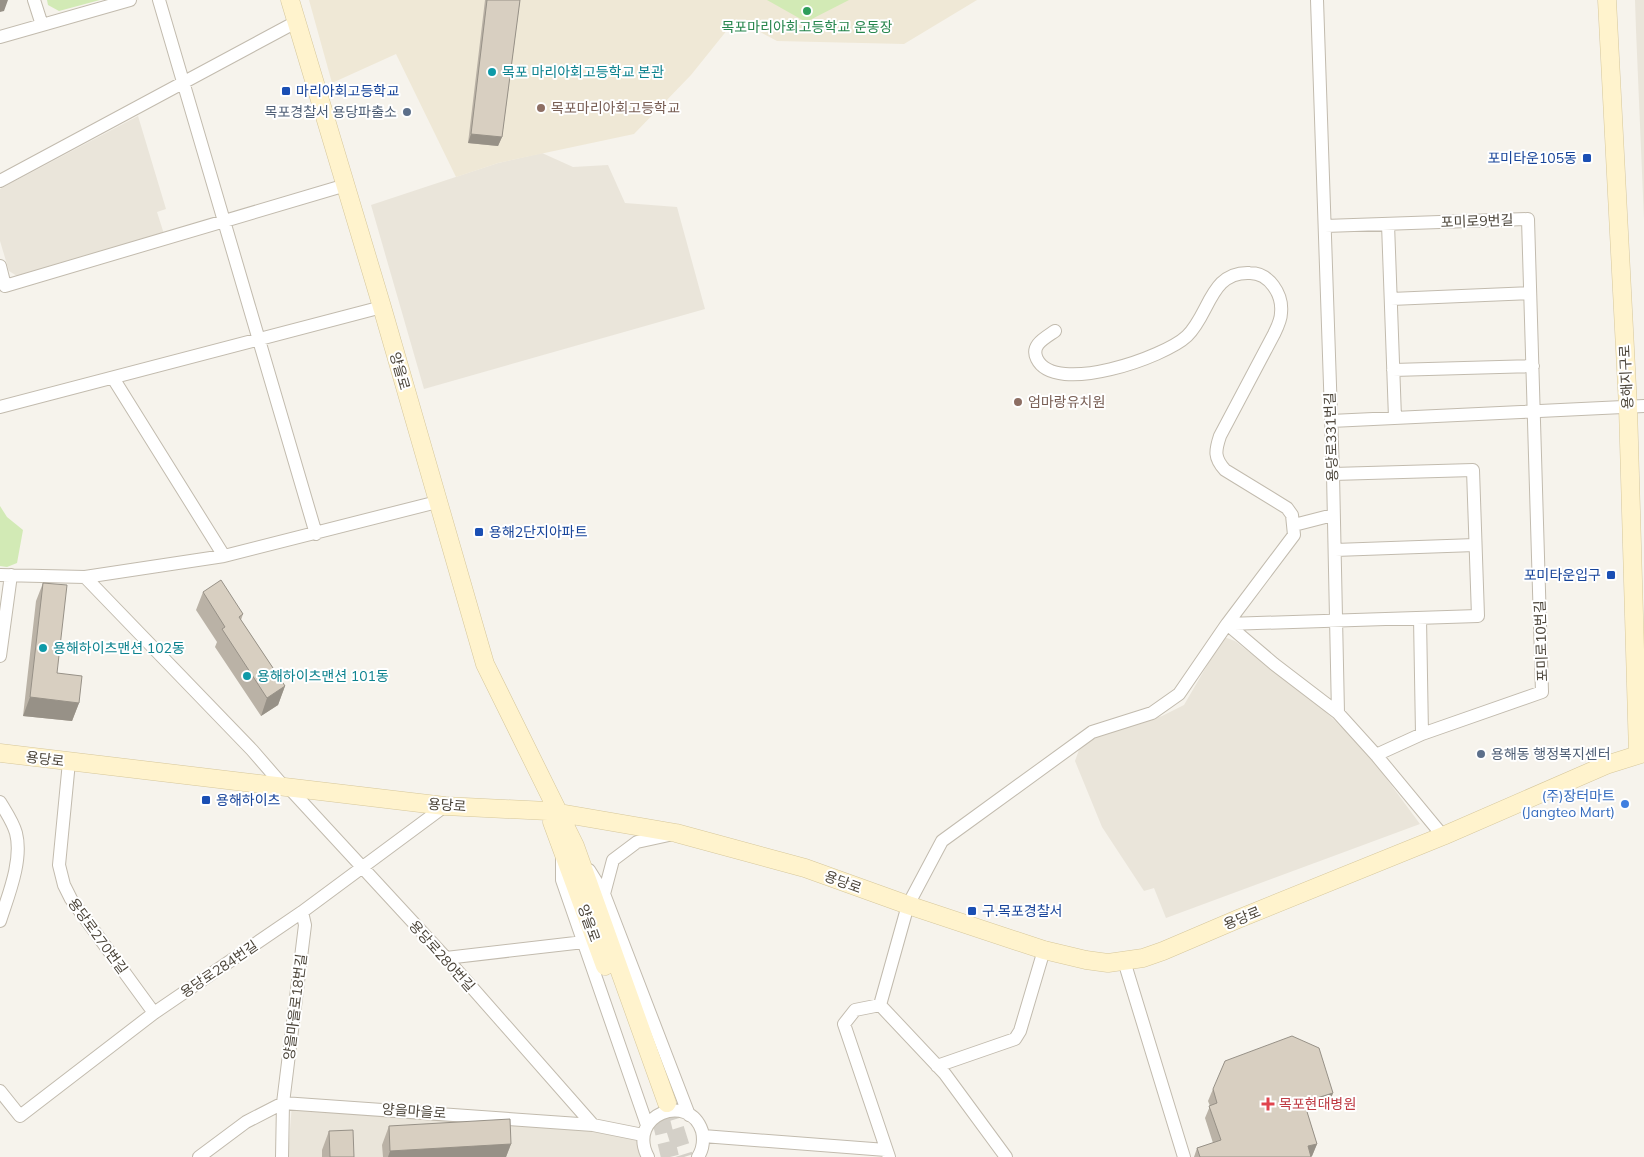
<svg xmlns="http://www.w3.org/2000/svg" width="1644" height="1157" font-family="Mulish,'Noto Sans KR',sans-serif">
	<rect width="100%" height="100%" fill="#f6f3ec"/>
	<path fill="#eae5da" d="M1635 0H1644V220L1636 30Z
		M138 116 166 209 157 212 164 234 17 276 9 271 0 241V189Z
		M542 153 573 167 608 165 625 203 677 207 705 309 424 389 371 205 498 163Z
		M1223 638H1227L1235 641 1326 712 1366 751 1420 824 1166 918 1154 888 1144 891 1102 827 1075 761 1080 747 1102 733 1162 716 1184 705Z
		M292 1103 643 1135 648 1157H288Z"/>
	<path fill="#efe8d6" d="M309 0H977L904 44 777 41 736 19 691 75 634 134 498 163 456 177 396 54 332 83Z"/>
	<path fill="#d2eab5" d="M47 0H100L59 11 48 5Z
		M767 0H849L806 22Z
		M0 506 7 517 23 530 17 563 7 567 0 566Z"/>
	<g fill="none" stroke-linecap="round" stroke-linejoin="round">
		<path stroke="#d4d0c8" stroke-width="18" stroke-dasharray="18 9" stroke-linecap="butt" d="M667 1103 684 1157
			M660 1116 670 1157"/>
		<g stroke="#c2bbae" stroke-width="14">
			<path id="street" d="M34 0 42 25
				M159 0 316 534
				M1317 0 1333 474 1338 713 1376 755 1443 836
				M0 37 130 0
				M0 181 296 22
				M1388 224 1395 418
				M1325 226 1528 219 1542 692 1422 734 1376 755
				M0 266 5 286 346 185
				M1391 299 1530 293
				M1393 370 1533 366
				M113 378 224 556
				M0 407 382 307
				M1331 421 1644 406
				M1294 525 1333 515
				M1335 550 1475 545
				M0 575 85 577 224 556 437 502
				M85 577 252 750 285 788
				M1420 618 1422 734
				M1227 624 1478 616 1473 470 1333 474
				M1227 624 1274 664 1338 713
				M0 656 11 575
				M69 762 59 865 64 885 71 899 154 1013
				M290 789 446 958 593 1125
				M0 802C6 812 13 822 16 833 23 860 8 896 0 921
				M562 860V880L647 1125
				M589 870 604 894 689 1115
				M604 894 613 860 637 842 669 835
				M446 958 584 942
				M1124 961 1184 1157
				M880 1005 945 1074 1006 1157
				M937 1066 1015 1039 1020 1031 1044 950
				M0 1091 20 1116 154 1013 302 912 445 806
				M703 1136 886 1150
				M199 1157 246 1122 283 1103 593 1125 643 1135
				M282 1157 283 1103 305 925 302 912
				M648 1157C626 1115 689 1091 702 1131 704 1140 703 1149 698 1157
				M889 1157 844 1024 855 1010 880 1005 908 905 942 841 1092 732 1152 713 1179 694 1227 624 1294 535 1292 515 1287 508 1225 470C1214 458 1215 451 1220 436L1274 334C1277 328 1281 320 1281 313 1283 294 1269 273 1250 273 1210 271 1210 314 1187 336 1165 357 1055 396 1037 359 1030 345 1045 338 1055 331"/>
		</g>
		<g stroke="#d6c79b" stroke-width="19">
			<path id="secondary" d="M290 0 382 307 485 664 575 846 667 1103
				M1607 0 1628 407 1638 754
				M0 753 445 806 548 811 676 833 805 868 908 905 1044 950 1086 960 1108 963 1143 958 1163 951 1238 919 1443 836 1606 765 1644 753
				M552 822 605 966"/>
		</g>
		<use href="#street" stroke="#fff" stroke-width="12"/>
		<use href="#secondary" stroke="#fff3cd" stroke-width="18"/>
	</g>
	<path fill="#bab2a6" d="M485 0H520L502 137 498 146 468 143Z
		M43 583 57 673 79 703 72 721 23 716 36 601Z
		M203 592 243 614 241 620 285 686 278 705 261 716 215 647 217 642 196 610Z
		M1213 1089 1333 1093 1328 1106 1307 1112 1317 1144 1312 1156 1311 1157H1194L1197 1148 1213 1143 1205 1118 1210 1106 1208 1101Z
		M389 1126 511 1144 506 1157H383L382 1145Z
		M329 1131 354 1157H322V1150Z"/>
	<path fill="#979187" d="M0 0H8L4 11 0 12Z
		M471 134 502 137 498 146 468 143Z
		M285 686 278 705 261 716 267 698Z
		M30 697 79 703 72 721 23 716Z
		M1333 1093 1328 1106 1299 1114 1304 1102Z
		M511 1144 506 1157H388L390 1151Z
		M1317 1144 1312 1156 1309 1157 1308 1146Z"/>
	<path fill="#d8cfc1" stroke="#979187" d="M487 0H520L502 137 471 134Z
		M221 580 243 614 239 617 285 686 267 698 222 629 225 627 203 592Z
		M43 583 67 585 57 673 82 676 79 703 30 697Z
		M1292 1036 1319 1048 1333 1093 1304 1102 1317 1144 1308 1146 1311 1157H1200L1197 1148 1221 1140 1209 1106 1217 1103 1213 1089 1225 1061Z
		M510 1119 511 1144 390 1151 389 1126Z
		M353 1130 354 1157H330L329 1131Z"/>
	<circle fill="#2e9e5b" stroke="#fff" stroke-width="2" cx="807" cy="11" r="5"/>
	<g fill="#0f9aa8" stroke="#fff" stroke-width="2">
		<circle cx="492" cy="72" r="5"/>
		<circle cx="43" cy="648" r="5"/>
		<circle cx="247" cy="676" r="5"/>
	</g>
	<g fill="#1a4fb4" stroke="#fff" stroke-width="2">
		<rect x="281" y="86" width="10" height="10" rx="2.5"/>
		<rect x="1582" y="153" width="10" height="10" rx="2.5"/>
		<rect x="474" y="527" width="10" height="10" rx="2.5"/>
		<rect x="1606" y="570" width="10" height="10" rx="2.5"/>
		<rect x="201" y="795" width="10" height="10" rx="2.5"/>
		<rect x="967" y="906" width="10" height="10" rx="2.5"/>
	</g>
	<g fill="#8d6e63" stroke="#fff" stroke-width="2">
		<circle cx="541" cy="108" r="5"/>
		<circle cx="1018" cy="402" r="5"/>
	</g>
	<g fill="#5c6f8a" stroke="#fff" stroke-width="2">
		<circle cx="407" cy="112" r="5"/>
		<circle cx="1481" cy="754" r="5"/>
	</g>
	<circle fill="#3f7fe0" stroke="#fff" stroke-width="2" cx="1625" cy="804" r="5"/>
	<path fill="#e0444e" stroke="#fff" stroke-width="2" d="M1265.5 1096.5h5v5h5v5h-5v5h-5v-5h-5v-5h5z"/>
	<g text-anchor="middle" dominant-baseline="central" stroke-width="4" stroke-linejoin="round" paint-order="stroke">
		<g font-size="14" fill="#27864d" stroke="#fff">
			<text x="807" y="27">목포마리아회고등학교 운동장</text>
		</g>
		<g font-size="14" fill="#0d838f" stroke="#fff" text-anchor="start">
			<text x="502" y="72">목포 마리아회고등학교 본관</text>
			<text x="53" y="648">용해하이츠맨션 102동</text>
			<text x="257" y="676">용해하이츠맨션 101동</text>
		</g>
		<g font-size="14" fill="#164399" stroke="#fff" text-anchor="start">
			<text x="296" y="91">마리아회고등학교</text>
			<text x="1577" y="158" text-anchor="end">포미타운105동</text>
			<text x="489" y="532">용해2단지아파트</text>
			<text x="1601" y="575" text-anchor="end">포미타운입구</text>
			<text x="216" y="800">용해하이츠</text>
			<text x="982" y="911">구.목포경찰서</text>
		</g>
		<g font-size="14" fill="#785e54" stroke="#fff" text-anchor="start">
			<text x="551" y="108">목포마리아회고등학교</text>
			<text x="1028" y="402">엄마랑유치원</text>
		</g>
		<g font-size="14" fill="#4e5e75" stroke="#fff" text-anchor="end">
			<text x="397" y="112">목포경찰서 용당파출소</text>
			<text x="1491" y="754" text-anchor="start">용해동 행정복지센터</text>
		</g>
		<g font-size="14" fill="#4b4439" stroke="#fff">
			<text transform="translate(1477 221) rotate(-2)">포미로9번길</text>
			<text transform="translate(400 371) rotate(74)">양을로</text>
			<text transform="translate(1626 377) rotate(-93)">용해지구로</text>
			<text transform="translate(1331 437) rotate(-92)">용당로331번길</text>
			<text transform="translate(1541 641) rotate(-92)">포미로10번길</text>
			<text transform="translate(45 759) rotate(7)">용당로</text>
			<text transform="translate(447 805) rotate(4)">용당로</text>
			<text transform="translate(843 882) rotate(20)">용당로</text>
			<text transform="translate(1242 918) rotate(-22)">용당로</text>
			<text transform="translate(589 923) rotate(70)">양을로</text>
			<text transform="translate(98 936) rotate(54)">용당로270번길</text>
			<text transform="translate(442 956) rotate(48)">용당로280번길</text>
			<text transform="translate(219 969) rotate(-34)">용당로284번길</text>
			<text transform="translate(295 1007) rotate(-83)">양을마을로18번길</text>
			<text transform="translate(414 1111) rotate(4)">양을마을로</text>
		</g>
		<g font-size="14" fill="#366cbe" stroke="#fff" text-anchor="end">
			<text x="1615" y="796">(주)장터마트<tspan x="1615" dy="16">(Jangteo Mart)</tspan></text>
		</g>
		<g font-size="14" fill="#be3a42" stroke="#fff" text-anchor="start">
			<text x="1279" y="1104">목포현대병원</text>
		</g>
	</g>
</svg>
